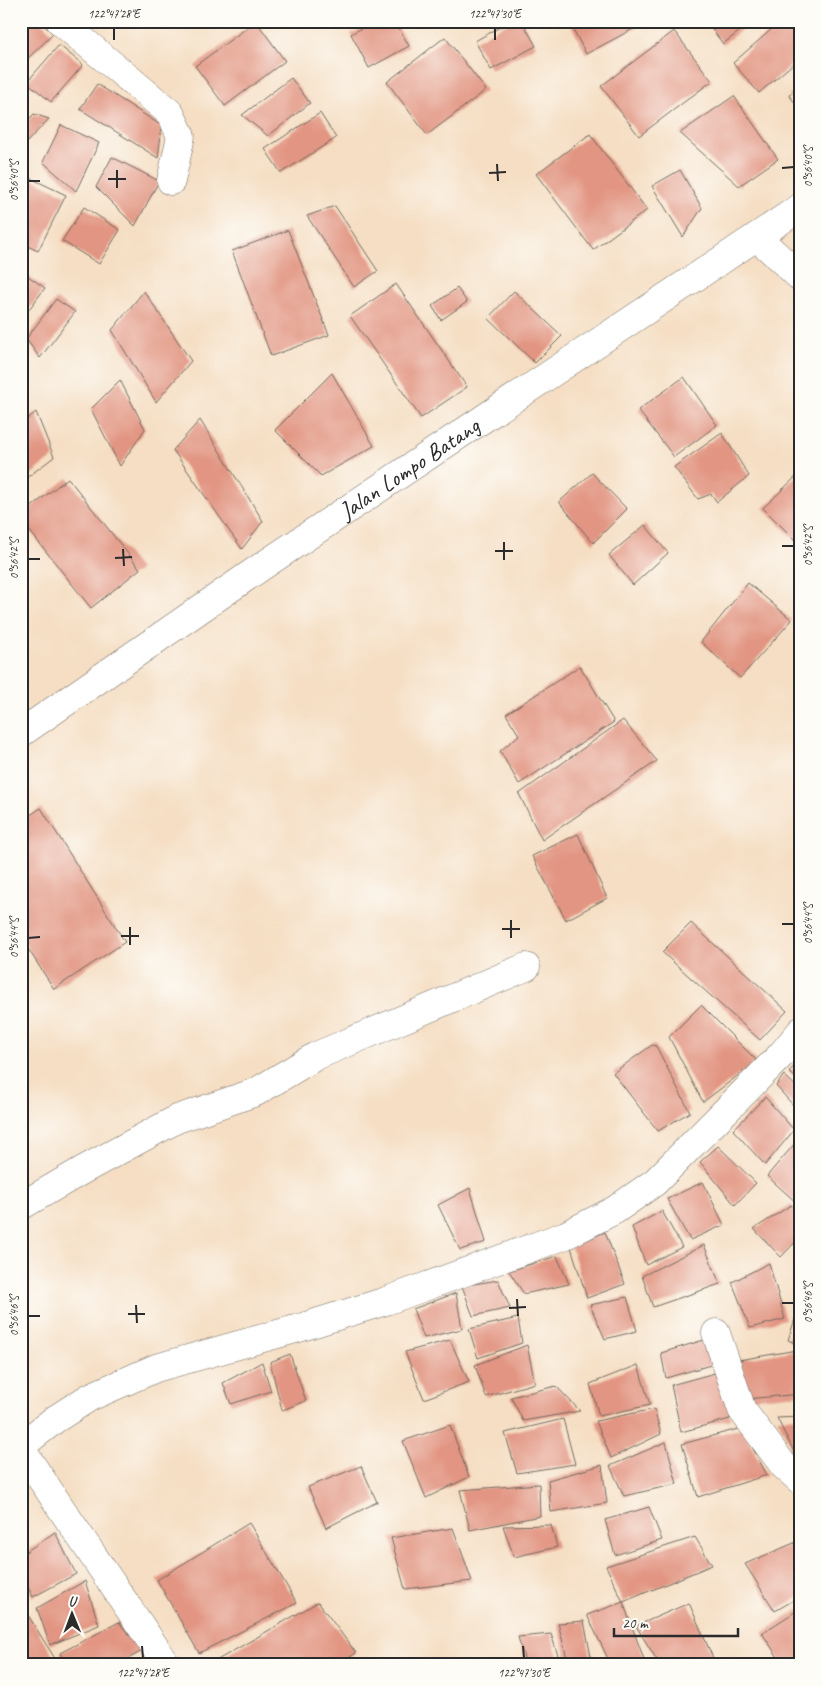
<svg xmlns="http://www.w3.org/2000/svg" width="822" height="1686" font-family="Caveat,sans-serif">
	<rect width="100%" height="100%" fill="#fdfcf7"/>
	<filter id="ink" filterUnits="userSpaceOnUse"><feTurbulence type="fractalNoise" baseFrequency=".02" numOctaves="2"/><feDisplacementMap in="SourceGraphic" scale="10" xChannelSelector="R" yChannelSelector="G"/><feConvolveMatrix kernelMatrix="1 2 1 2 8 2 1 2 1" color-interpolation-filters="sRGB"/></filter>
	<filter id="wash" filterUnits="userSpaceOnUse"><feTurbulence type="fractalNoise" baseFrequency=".0096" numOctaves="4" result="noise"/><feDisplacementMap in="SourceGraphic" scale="20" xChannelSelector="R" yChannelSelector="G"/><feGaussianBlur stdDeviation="1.12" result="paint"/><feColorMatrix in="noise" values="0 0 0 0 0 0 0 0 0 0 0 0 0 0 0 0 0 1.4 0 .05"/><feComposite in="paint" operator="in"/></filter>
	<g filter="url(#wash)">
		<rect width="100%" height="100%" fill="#f5dec3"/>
		<g id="blocks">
			<path fill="#e29582" d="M31 21H40L53 34 21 65V31Z
				M256 21 285 61 225 106 195 66Z
				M375 21H395L409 46 369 68 351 34Z
				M511 21H522L536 46 491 70 475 41Z
				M569 21H648L586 54Z
				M706 21H753L723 44Z
				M781 21H799L801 23V57L759 93 733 63Z
				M674 31 712 81 639 136 601 86Z
				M445 37 486 90 427 135 387 82Z
				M59 45 83 65 51 102 27 82Z
				M291 78 310 103 268 136 242 115Z
				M97 84 162 126 158 158 80 109Z
				M801 87V111L789 95Z
				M734 96 778 159 739 186 680 133Z
				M320 113 336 138 281 173 265 149Z
				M34 114 49 119 21 148V127Z
				M61 125 99 143 76 191 43 162Z
				M590 134 647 210 593 250 536 174Z
				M112 157 159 181 135 226 96 187Z
				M680 170 702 208 683 237 652 186Z
				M24 175 66 195 38 251 21 243V181Z
				M335 206 378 271 354 287 307 216Z
				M84 207 120 230 99 264 62 241Z
				M288 230 329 335 271 356 232 251Z
				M21 271 45 288 21 320Z
				M396 284 467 387 421 418 350 316Z
				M457 288 467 302 441 320 432 306Z
				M144 291 191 361 156 402 112 330Z
				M514 291 562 336 535 363 488 318Z
				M56 299 75 312 40 358 26 339Z
				M332 373 374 446 321 476 275 430Z
				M684 377 717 425 674 457 638 410Z
				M120 380 145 429 120 466 91 409Z
				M36 412 54 457 21 482V424Z
				M200 420 263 521 242 549 173 450Z
				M722 433 749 476 717 502 711 494 698 499 674 467Z
				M801 472V546L763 508Z
				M592 473 627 509 593 543 559 502Z
				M68 478 140 569 91 608 21 520V515Z
				M645 525 668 553 633 585 609 555Z
				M748 583 792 620 740 678 701 642Z
				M580 666 614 722 519 784 500 751 519 735 506 714Z
				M623 720 657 761 542 840 519 794Z
				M41 808 125 942 54 989 21 938V821Z
				M578 834 607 898 566 920 532 856Z
				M691 923 787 1011 760 1040 662 952Z
				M701 1005 757 1061 703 1102 669 1037Z
				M652 1045 656 1046 690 1112 658 1131 613 1073Z
				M801 1058V1082L789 1072Z
				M784 1075 801 1091V1114L776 1086Z
				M765 1097 794 1130 765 1165 733 1130Z
				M797 1141 801 1146V1201L798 1204 767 1176Z
				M718 1146 756 1183 735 1205 700 1162Z
				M703 1182 724 1225 690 1240 667 1199Z
				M470 1188 486 1242 460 1250 438 1205Z
				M791 1205 801 1213V1236L781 1257 754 1229Z
				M662 1211 682 1247 646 1265 632 1227Z
				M605 1232 625 1284 587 1298 571 1247Z
				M704 1245 720 1284 653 1307 642 1276Z
				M557 1256 569 1284 524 1294 509 1271Z
				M769 1263 785 1319 750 1328 732 1282Z
				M498 1280 510 1308 473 1316 462 1286Z
				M456 1293 462 1329 424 1338 413 1309Z
				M627 1297 637 1331 605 1339 590 1305Z
				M797 1313 801 1315V1346L788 1340Z
				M518 1318 522 1343 478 1358 469 1329Z
				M450 1340 469 1382 424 1399 405 1352Z
				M704 1340 714 1364 666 1378 661 1353Z
				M527 1345 535 1383 486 1397 475 1365Z
				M797 1350 801 1362V1394L746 1399 739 1360Z
				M290 1354 306 1401 282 1410 270 1362Z
				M262 1362 271 1391 231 1404 223 1383Z
				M638 1365 650 1405 599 1416 590 1384Z
				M722 1371 730 1419 681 1432 671 1385Z
				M556 1386 580 1411 523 1421 511 1397Z
				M654 1409 661 1434 611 1458 596 1421Z
				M801 1417V1458H797L777 1418Z
				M563 1419 575 1464 517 1473 505 1433Z
				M450 1425 469 1477 426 1498 403 1441Z
				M742 1428 767 1475 698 1497 682 1444Z
				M666 1442 677 1484 624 1496 610 1466Z
				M602 1465 607 1503 551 1512 548 1480Z
				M361 1466 377 1502 326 1528 308 1487Z
				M539 1484 540 1516 470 1530 460 1490Z
				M649 1507 662 1540 615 1555 605 1520Z
				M249 1523 297 1603 199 1653 157 1580Z
				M551 1525 557 1547 514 1557 503 1526Z
				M453 1528 472 1581 405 1589 391 1538Z
				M55 1532 76 1574 33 1597 21 1574V1555Z
				M695 1537 712 1565 623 1602 606 1566Z
				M801 1540V1596L775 1611 745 1564Z
				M85 1581 99 1625 50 1645 37 1608Z
				M318 1602 356 1653 338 1665H216L214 1662Z
				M623 1602 645 1662 639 1665H611L587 1615Z
				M689 1603 713 1658 700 1665H660L636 1626Z
				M21 1604 59 1665H21Z
				M801 1608V1665H783L762 1633Z
				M584 1621 592 1662H568L558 1623Z
				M119 1622 142 1651 117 1665H66L60 1653Z
				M551 1634 561 1665H526L518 1637Z"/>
		</g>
	</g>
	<g filter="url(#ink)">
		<use href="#blocks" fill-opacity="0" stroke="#726a60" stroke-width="1"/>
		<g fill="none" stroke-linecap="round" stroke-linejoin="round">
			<g stroke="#726a60" stroke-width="29">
				<g id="minor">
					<path d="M60 21 170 113 181 136 171 181"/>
					<path d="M757 237 801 278"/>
					<path id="s1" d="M21 733 261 567 801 207"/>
					<path d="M21 1206 83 1170 177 1119 256 1092 316 1056 526 967"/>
					<path d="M716 1333 742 1410 784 1466 801 1481"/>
					<path d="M21 1446 54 1420 90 1397 156 1368 299 1328 386 1301 566 1235 615 1210 655 1182 781 1055 801 1031"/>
					<path d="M21 1449 167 1665"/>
				</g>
			</g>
			<use href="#minor" stroke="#fff" stroke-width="28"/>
		</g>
	</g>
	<path fill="none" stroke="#2b2b2b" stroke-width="2" d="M114 28V40M495 28V40M497 164 498 181M782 168 794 167M117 170V188M489 173 506 172M108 179H126M28 181H40M504 542V560M782 546H794M123 549 124 566M495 551H513M115 558 132 557M28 559H40M511 920V938M782 924H794M130 927V945M502 929H520M121 936H139M28 938 40 937M517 1299 518 1316M782 1303H794M136 1305 137 1323M509 1308 526 1307M128 1314H145M28 1316H40M142 1646 143 1658M523 1646 524 1658"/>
	<g text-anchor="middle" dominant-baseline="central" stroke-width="5" stroke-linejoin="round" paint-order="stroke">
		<g font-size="24" fill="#2b2b2b" stroke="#fdfcf7">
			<text stroke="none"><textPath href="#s1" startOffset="470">Jalan Lompo Batang</textPath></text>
		</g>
	</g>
	<rect width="822" height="1686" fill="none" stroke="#fdfcf7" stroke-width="55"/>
	<g transform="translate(72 1614) rotate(359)" stroke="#fdfcf7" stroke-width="4" paint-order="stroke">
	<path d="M0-4L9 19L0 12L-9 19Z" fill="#2b2b2b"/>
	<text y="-8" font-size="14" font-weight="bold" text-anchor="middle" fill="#2b2b2b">U</text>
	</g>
	<path d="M614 1628v8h124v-8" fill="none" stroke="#2b2b2b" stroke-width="2.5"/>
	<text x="622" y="1628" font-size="15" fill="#2b2b2b" stroke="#fdfcf7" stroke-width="4" paint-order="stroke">20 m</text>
	<rect x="28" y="28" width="766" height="1630" fill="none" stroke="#2b2b2b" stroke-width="2"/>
	<g font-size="12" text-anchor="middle" fill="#2b2b2b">
		<text x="114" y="18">122°47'28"E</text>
		<text x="495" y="18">122°47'30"E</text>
		<text transform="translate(808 167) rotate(-90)" y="4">0°56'40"S</text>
		<text transform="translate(14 181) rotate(-90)" y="4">0°56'40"S</text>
		<text transform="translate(808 546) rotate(-90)" y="4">0°56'42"S</text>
		<text transform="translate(14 559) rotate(-90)" y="4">0°56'42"S</text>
		<text transform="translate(808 924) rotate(-90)" y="4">0°56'44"S</text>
		<text transform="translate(14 938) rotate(-90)" y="4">0°56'44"S</text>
		<text transform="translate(808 1303) rotate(-90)" y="4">0°56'46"S</text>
		<text transform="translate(14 1316) rotate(-90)" y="4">0°56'46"S</text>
		<text x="143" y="1677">122°47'28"E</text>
		<text x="524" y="1677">122°47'30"E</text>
	</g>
</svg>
